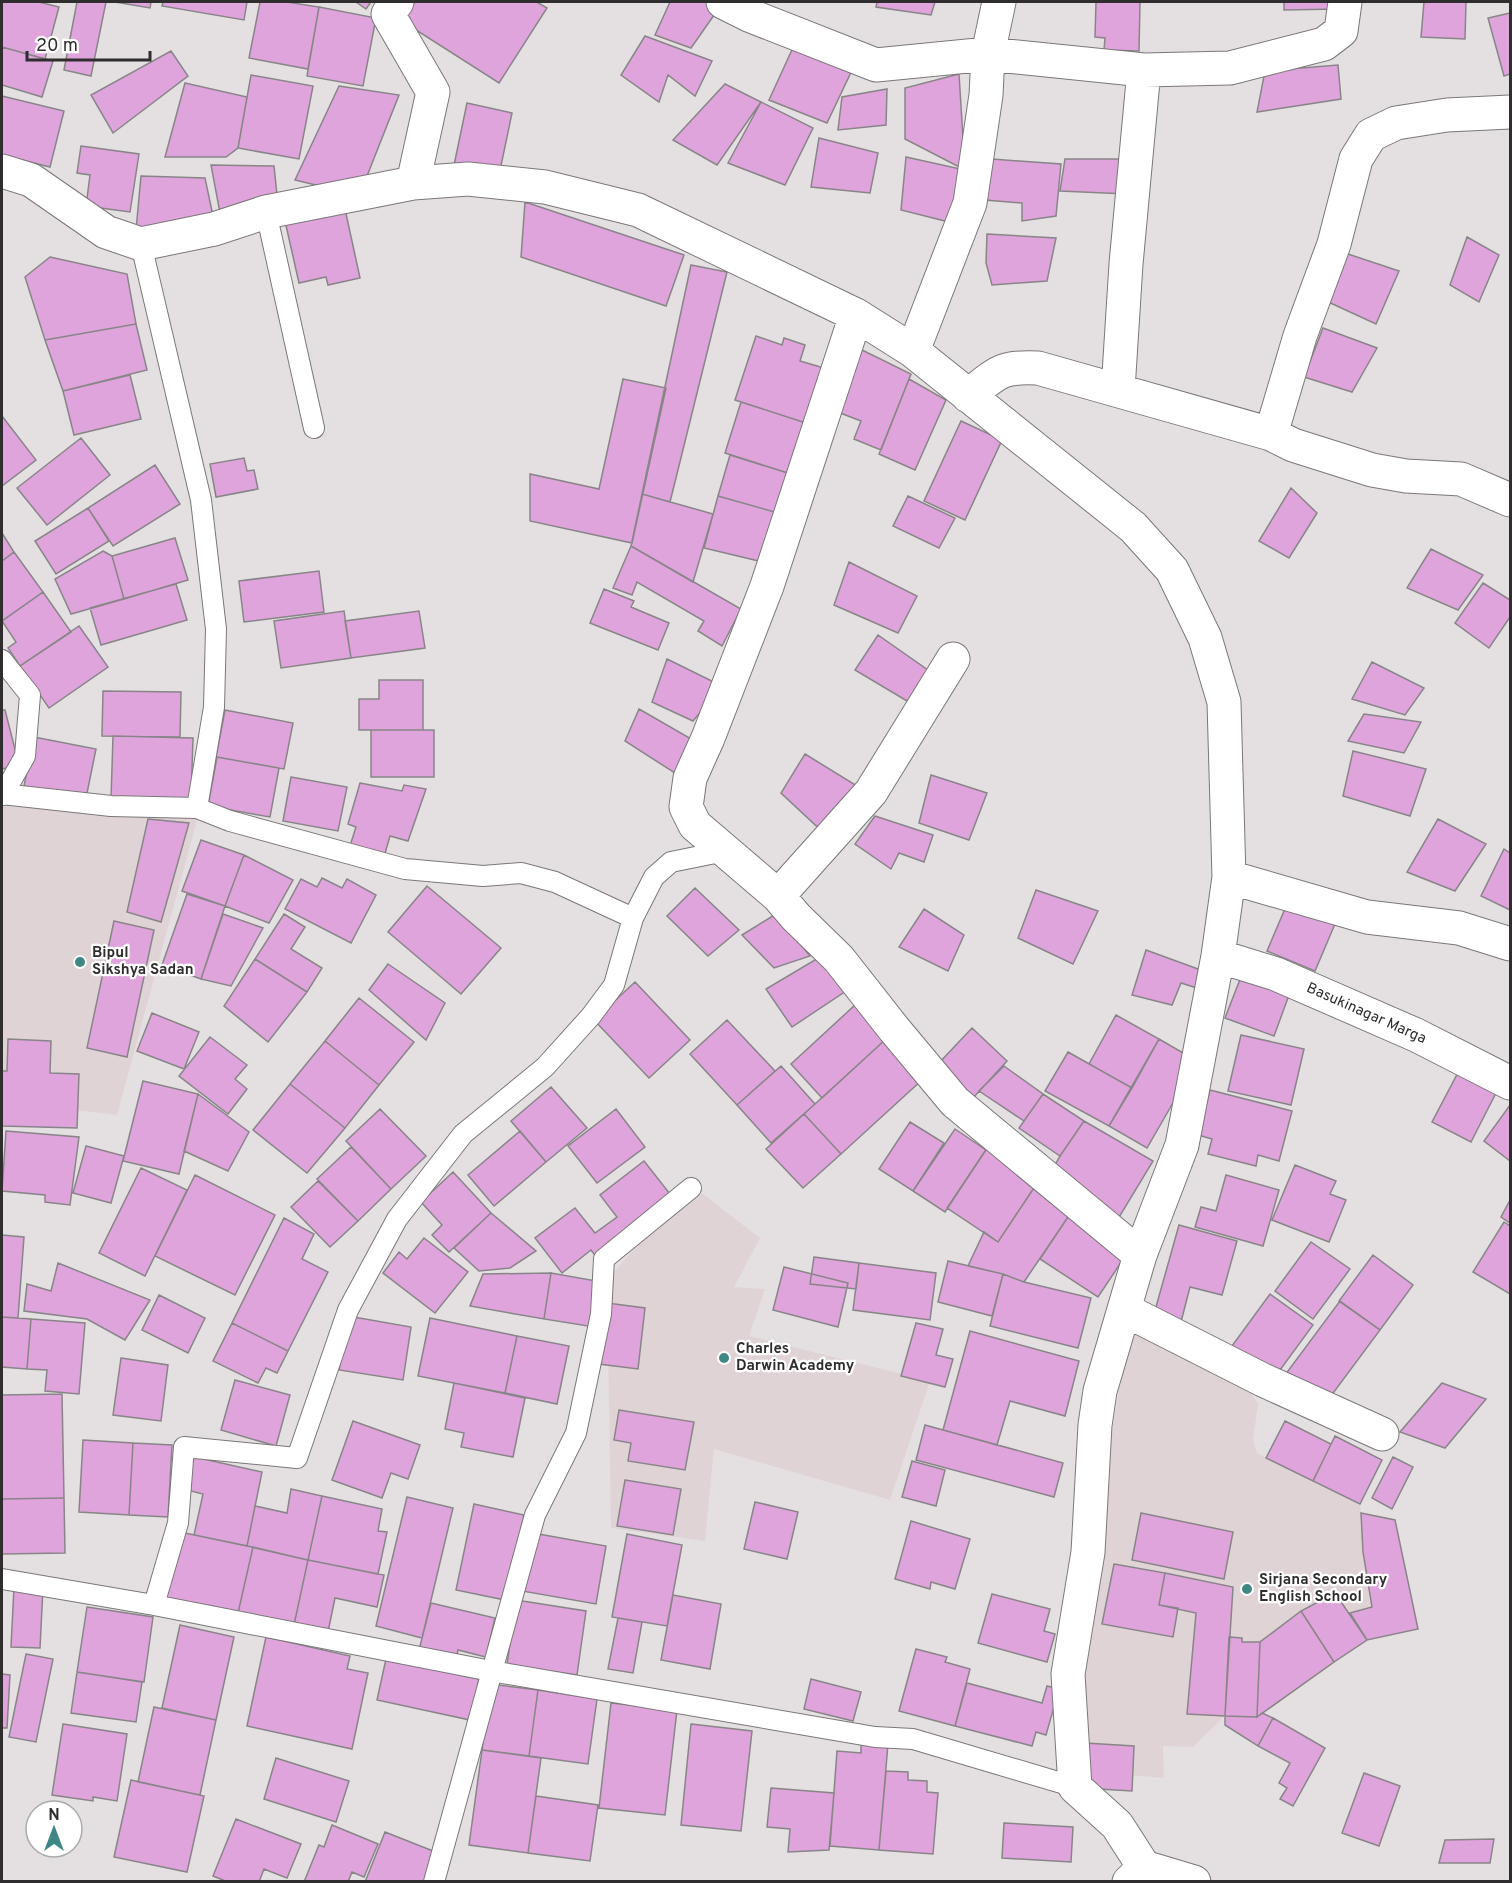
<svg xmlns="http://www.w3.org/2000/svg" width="1512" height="1883" font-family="Overpass,sans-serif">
	<rect width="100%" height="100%" fill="#e4e0e1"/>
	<path fill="#e0d3d6" d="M2 804 198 817 117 1115 84 1111 2 1107Z
		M690 1184 760 1238 734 1287 765 1289 749 1336 930 1381 890 1500 714 1449 705 1541 611 1528 607 1280Z
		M1136 1331 1248 1389 1258 1404 1253 1440 1257 1453 1360 1504 1361 1513 1395 1520 1418 1629 1367 1640 1257 1717 1225 1716 1193 1747 1163 1746 1164 1778 1106 1773 1077 1726 1093 1548 1124 1359Z"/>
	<path fill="#e0a4dc" stroke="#888588" stroke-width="1.5" d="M2 2H39L59 7 45 59 2 47Z
		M77 2H106L91 76 64 70Z
		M115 2H151L150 8Z
		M163 2H247L244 20 162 6Z
		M260 2H287L319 7 308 69 249 58Z
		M356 2H371L366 9Z
		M415 2H537L547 8 499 83 402 21Z
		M670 2H708L719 8 691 48 655 35Z
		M877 2H935L931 15 876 7Z
		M1096 2H1140L1139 51 1104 50 1105 38 1095 37Z
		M1284 2H1339L1338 9 1284 10Z
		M1424 2H1466L1465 39 1421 37Z
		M319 7 376 18 363 86 307 76Z
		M1510 13V74L1504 76 1488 18Z
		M645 36 712 61 695 96 668 75 659 102 621 75Z
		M796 41 853 68 827 123 769 100Z
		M2 47 53 61 42 97 2 85Z
		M171 51 188 76 113 133 91 95Z
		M1338 65 1341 99 1257 112 1265 71Z
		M959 74 965 170 905 139V88Z
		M251 75 313 86 299 159 238 148Z
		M185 83 247 97 238 148 226 157H165Z
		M725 84 761 102 717 165 673 140Z
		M339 86 399 95 365 181 324 187 295 180Z
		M887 89 886 125 838 130 842 97Z
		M2 96 64 111 50 167 2 155Z
		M761 102 813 128 785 185 728 163Z
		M467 103 512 113 498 180 453 170Z
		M819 138 878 153 870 193 811 187Z
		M81 146 139 154 130 212 86 206 90 175 77 173Z
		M906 157 965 170 953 223 901 210Z
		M992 159 1061 164 1056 216 1022 221V203L985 200Z
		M1065 159H1125L1127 194 1060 191Z
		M211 165 274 166 277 195 220 213Z
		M141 176 205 178 213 216 136 230Z
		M525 202 684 255 666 306 521 257Z
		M345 209 360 278 328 285 326 277 299 283 285 221Z
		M987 234 1056 238 1047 281 992 285 986 263Z
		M1467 237 1499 255 1479 302 1450 285Z
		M1342 252 1399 271 1376 324 1324 300Z
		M50 257 127 274 136 324 45 340 25 277Z
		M691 265 727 272 670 502 642 494Z
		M136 324 147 370 63 391 45 340Z
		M1323 328 1377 348 1352 392 1304 377Z
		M756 336 782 345 784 338 805 345 800 361 824 368 806 423 735 400Z
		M858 348 911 374 881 450 854 439 861 421 835 411Z
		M130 375 141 419 74 435 63 391Z
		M623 379 666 388 632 543 530 521V474L599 489Z
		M909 379 946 400 915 470 879 454Z
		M741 402 806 423 791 474 725 453Z
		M2 416 36 460 2 486Z
		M961 421 1002 440 965 520 924 501Z
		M81 438 110 475 47 525 17 488Z
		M730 455 791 474 778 513 718 496Z
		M244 458 247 471 254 470 258 489 216 497 210 464Z
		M155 465 180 504 113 546 88 508Z
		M1291 488 1317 513 1289 558 1259 541Z
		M642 494 713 514 693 582 631 546Z
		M718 496 778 513 763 562 704 548Z
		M908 496 955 518 939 548 893 526Z
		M88 508 109 541 56 574 35 541Z
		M2 533 14 552 2 561Z
		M175 538 188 580 124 599 112 556Z
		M631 546 741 609 722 646 698 631 704 621 637 582 632 595 613 588Z
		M1431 549 1483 575 1458 610 1407 588Z
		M103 551 112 556 124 599 71 614 55 579Z
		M14 552 43 592 2 621V561Z
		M849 562 917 596 898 633 834 605Z
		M319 571 324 612 244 622 239 581Z
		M1483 583 1510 600V617L1489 648 1455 623Z
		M176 584 187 620 101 645 90 608Z
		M604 589 634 601 631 607 669 623 658 650 590 623Z
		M43 592 71 632 20 666 8 648 16 642 2 621Z
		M344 611 351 658 281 668 274 621Z
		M419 611 425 648 351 658 345 621Z
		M79 626 108 667 49 708 20 666Z
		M878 635 935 675 912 704 855 670Z
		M667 659 722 686 693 721 652 702Z
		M1372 662 1424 688 1405 715 1352 699Z
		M379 680H423V730H359V699H379Z
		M103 691 181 692 180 737 102 736Z
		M639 709 693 740 678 775 625 741Z
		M2 710H5L19 765 2 769Z
		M225 710 293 723 284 769 216 757Z
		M1364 714 1421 722 1404 753 1348 741Z
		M371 730H434V777H371Z
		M113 736 193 738 191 800 111 799Z
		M34 737 96 749 86 798 24 786Z
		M1353 751 1426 769 1410 816 1343 796Z
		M805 754 857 786 826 835 781 793Z
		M217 757 279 768 270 817 208 806Z
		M931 775 987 793 969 840 919 823Z
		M291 777 347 787 338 831 283 821Z
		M360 783 402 791 404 785 426 789 408 841 390 836 384 857 349 849 356 827 348 824Z
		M875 816 933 835 924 862 899 853 891 869 855 844Z
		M148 819 189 823 161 922 127 912Z
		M1438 819 1486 844 1455 891 1407 872Z
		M201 840 244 855 225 906 182 891Z
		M1504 849 1510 853V910L1481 896Z
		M244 855 293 880 269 923 225 906Z
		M322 878 342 888 347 879 376 895 351 943 285 909 301 879 317 887Z
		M427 886 501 948 461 994 388 932Z
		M695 888 739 930 708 956 667 916Z
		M1036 890 1098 911 1073 964 1018 938Z
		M187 894 225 906 201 979 162 965Z
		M1287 904 1335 924 1315 971 1267 951Z
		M924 909 964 935 948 971 899 947Z
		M223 914 263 928 231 986 201 979Z
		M284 914 305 927 291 949 322 968 307 992 255 959Z
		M776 914 810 956 774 968 742 935Z
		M114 921 154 930 127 1057 87 1048Z
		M1146 950 1209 973 1203 990 1181 983 1172 1005 1132 995Z
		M830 951 852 987 792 1027 766 989Z
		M255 959 307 992 268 1042 224 1006Z
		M388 964 445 1003 426 1040 369 990Z
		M1244 969 1292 987 1274 1036 1225 1018Z
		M635 982 690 1040 649 1078 594 1020Z
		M359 998 414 1042 379 1085 325 1041Z
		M855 1005 886 1039 822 1098 791 1064Z
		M152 1013 199 1032 184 1069 137 1051Z
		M1116 1015 1159 1039 1132 1088 1089 1064Z
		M727 1020 775 1071 737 1105 690 1054Z
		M972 1028 1007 1061 973 1098 938 1064Z
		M1241 1035 1304 1049 1291 1105 1228 1091Z
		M210 1037 247 1065 235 1079 247 1089 228 1114 179 1076Z
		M8 1039 51 1041 50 1073 79 1074 77 1128 2 1126V1071H7Z
		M886 1039 923 1079 841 1154 804 1114Z
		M1159 1039 1197 1061 1147 1148 1109 1126Z
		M325 1041 379 1085 345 1128 290 1084Z
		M1068 1052 1132 1088 1109 1126 1045 1091Z
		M1462 1065 1500 1085 1471 1142 1432 1122Z
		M781 1066 815 1104 771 1143 737 1105Z
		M1004 1066 1043 1094 1024 1121 979 1091Z
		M143 1081 198 1094 179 1174 123 1161Z
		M290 1084 345 1128 307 1173 253 1130Z
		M551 1087 587 1128 546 1162 511 1121Z
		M1210 1090 1292 1111 1279 1161 1258 1155 1256 1166 1208 1154 1212 1139 1198 1135Z
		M198 1094 249 1132 228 1171 184 1151Z
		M1043 1094 1084 1121 1060 1156 1019 1128Z
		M1510 1105V1161L1484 1141Z
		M380 1109 426 1156 391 1189 346 1141Z
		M616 1109 645 1147 597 1183 568 1146Z
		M804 1114 841 1154 803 1188 766 1149Z
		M1084 1121 1153 1161 1112 1229 1048 1178 1060 1156Z
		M910 1122 944 1143 913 1191 879 1169Z
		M955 1129 986 1150 945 1212 913 1191Z
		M6 1131 79 1137 70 1205 45 1202V1195L2 1191Z
		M520 1131 546 1162 494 1206 468 1175Z
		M86 1146 124 1156 111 1203 73 1193Z
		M351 1147 391 1189 358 1221 317 1179Z
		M987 1148 1038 1182 998 1242 947 1208Z
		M644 1161 674 1199 597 1258 591 1250 562 1273 535 1238 575 1208 595 1233 617 1217 600 1195Z
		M1295 1165 1336 1181 1330 1194 1346 1200 1329 1242 1272 1220Z
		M141 1168 187 1190 145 1276 99 1253Z
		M453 1172 491 1213 449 1252 432 1235 442 1225 421 1202Z
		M195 1175 275 1215 235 1295 155 1256Z
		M1226 1175 1279 1190 1263 1246 1195 1227 1201 1207 1216 1211Z
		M318 1181 358 1221 330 1247 291 1207Z
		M1035 1186 1072 1211 1024 1282 1003 1274 968 1266 984 1232 998 1242Z
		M1510 1200V1223L1501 1217Z
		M1072 1211 1130 1249 1098 1297 1040 1259Z
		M491 1213 536 1251 510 1268 479 1271 454 1248Z
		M284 1218 314 1234 302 1259 328 1272 288 1351 232 1323Z
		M1504 1222 1510 1226V1294L1473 1272Z
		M1179 1225 1237 1241 1222 1295 1190 1287 1181 1322 1154 1314Z
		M2 1235 24 1237 18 1318 2 1317Z
		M424 1238 468 1272 435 1313 383 1273 399 1252 407 1259Z
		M1311 1242 1350 1269 1313 1319 1275 1291Z
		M1373 1255 1413 1285 1380 1330 1339 1301Z
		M814 1257 859 1263 856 1289 810 1284Z
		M948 1261 1003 1274 992 1316 938 1302Z
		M58 1263 150 1300 125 1340 87 1319 24 1311 27 1284 51 1291Z
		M859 1263 936 1273 930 1320 853 1310Z
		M784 1267 848 1283 838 1327 773 1310Z
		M551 1273 602 1282 594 1327 544 1319Z
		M551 1273 544 1319 470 1306 483 1274Z
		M1003 1274 1024 1282 1091 1298 1078 1348 990 1326Z
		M1270 1294 1313 1325 1272 1381 1229 1350Z
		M159 1295 205 1318 188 1353 142 1330Z
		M1340 1301 1380 1330 1325 1404 1285 1375Z
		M607 1303 645 1308 638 1369 599 1364Z
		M348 1316 411 1327 403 1380 339 1370Z
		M2 1317 31 1319 27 1369 2 1367Z
		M430 1318 517 1336 505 1393 418 1376Z
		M31 1319 85 1323 79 1394 45 1391 47 1370 27 1369Z
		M232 1323 288 1351 277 1373 266 1368 258 1383 213 1361Z
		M916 1323 943 1329 936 1355 953 1359 945 1387 901 1376Z
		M970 1331 1079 1361 1065 1416 1010 1401 997 1445 943 1430Z
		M517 1336 569 1346 557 1404 505 1393Z
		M121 1358 168 1365 161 1421 113 1415Z
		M235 1380 290 1395 276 1446 221 1430Z
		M454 1383 525 1398 513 1457 461 1447 464 1433 445 1429Z
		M1442 1383 1486 1399 1445 1448 1400 1432Z
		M62 1394 64 1498 2 1499V1395Z
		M619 1410 694 1422 685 1470 628 1461 631 1443 614 1440Z
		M353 1421 420 1445 408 1479 391 1473 382 1498 332 1480Z
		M1285 1421 1331 1444 1313 1481 1266 1458Z
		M925 1425 1063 1463 1054 1497 916 1460Z
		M1335 1436 1382 1460 1360 1504 1313 1481Z
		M83 1440 133 1443 129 1515 79 1512Z
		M133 1443 172 1445 168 1517 129 1515Z
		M190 1456 262 1472 247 1546 194 1535 203 1494 183 1489Z
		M1393 1457 1413 1467 1392 1509 1372 1498Z
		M912 1461 945 1470 936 1506 902 1497Z
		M625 1480 681 1489 673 1535 617 1526Z
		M291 1489 322 1496 308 1560 247 1546 255 1506 287 1513Z
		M322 1496 382 1509 378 1531 387 1532 378 1574 308 1560Z
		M407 1497 453 1508 422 1638 376 1626Z
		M64 1498 65 1553 2 1554V1499Z
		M755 1502 798 1512 787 1559 744 1549Z
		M474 1504 524 1515 505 1600 456 1590Z
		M1141 1513 1233 1532 1224 1579 1132 1560Z
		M1361 1513 1395 1520 1418 1629 1367 1640 1350 1613 1372 1607 1363 1552Z
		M911 1521 970 1539 955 1589 931 1582 930 1589 895 1579Z
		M180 1532 253 1547 238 1613 165 1598Z
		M533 1533 606 1546 596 1604 522 1591Z
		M627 1534 682 1545 667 1626 612 1617Z
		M253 1547 308 1560 294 1625 238 1613Z
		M308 1560 384 1575 377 1607 335 1598 328 1632 294 1625Z
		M1114 1564 1165 1573 1159 1605 1178 1608 1173 1637 1102 1624Z
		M1165 1573 1233 1587 1225 1716 1187 1714 1196 1613 1159 1605Z
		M14 1587 43 1588 40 1648 11 1647Z
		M1335 1593 1367 1640 1334 1662 1301 1611Z
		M992 1594 1050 1609 1044 1631 1055 1634 1047 1662 978 1643Z
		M673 1595 721 1604 710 1669 661 1660Z
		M516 1600 586 1611 577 1675 507 1665Z
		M431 1603 495 1618 486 1657 458 1650 456 1659 419 1650Z
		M87 1607 153 1617 144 1682 77 1672Z
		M1301 1611 1334 1662 1257 1717 1260 1642Z
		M618 1618 642 1622 633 1673 608 1669Z
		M180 1625 234 1637 216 1720 162 1708Z
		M266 1637 350 1656 347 1669 368 1673 352 1749 247 1726Z
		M1229 1637 1242 1638V1642H1260L1257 1717 1225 1716Z
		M916 1649 947 1657 945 1662 970 1669 955 1726 899 1711Z
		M26 1654 53 1659 36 1742 9 1737Z
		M386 1659 479 1679 470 1720 377 1700Z
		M77 1672 142 1682 136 1722 71 1713Z
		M2 1674 10 1675 7 1728H2Z
		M811 1679 861 1692 853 1721 804 1709Z
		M967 1683 1042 1703 1047 1686 1059 1689 1046 1735 1036 1732 1032 1746 955 1726Z
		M491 1684 538 1690 529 1756 482 1750Z
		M538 1690 597 1699 588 1764 529 1756Z
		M611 1703 677 1710 665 1815 599 1808Z
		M154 1707 216 1720 200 1795 138 1782Z
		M1262 1713 1273 1718 1258 1746 1225 1725V1716L1257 1717Z
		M1273 1718 1325 1748 1293 1806 1280 1799 1287 1788 1279 1783 1290 1763 1258 1746Z
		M63 1724 127 1734 117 1801 93 1797V1801L52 1795Z
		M691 1724 752 1731 741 1831 681 1825Z
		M861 1742 888 1744 879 1850 830 1846 837 1751 861 1753Z
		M1085 1743 1134 1746 1132 1791 1082 1788Z
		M482 1750 541 1758 528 1853 469 1845Z
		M276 1758 349 1781 336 1822 264 1799Z
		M886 1771 908 1772V1780L927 1781V1792L938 1793 933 1854 879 1850Z
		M1364 1773 1400 1786 1379 1846 1342 1833Z
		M131 1780 204 1796 187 1872 114 1857Z
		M771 1788 834 1793 829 1850 788 1852 790 1829 767 1827Z
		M536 1796 598 1805 590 1861 528 1853Z
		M236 1819 301 1844 287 1878 264 1869 259 1882H228L213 1876Z
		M1004 1823 1073 1827 1071 1862 1002 1858Z
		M332 1825 378 1844 364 1877 352 1872 348 1882H304L319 1845 324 1847Z
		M385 1832 443 1855 433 1882H365Z
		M1494 1839 1490 1863H1439L1445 1840Z"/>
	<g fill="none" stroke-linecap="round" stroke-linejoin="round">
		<g stroke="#7b7778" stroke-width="22">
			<path id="lane" d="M266 212 314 428
				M2 660 30 695 25 756 3 795
				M2 794 111 806 197 808 214 707 216 629 201 500 141 244
				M197 808 230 821 405 869 483 876 521 873 555 882 633 918
				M2 1579 154 1605 491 1671 875 1737 913 1739 1075 1787
				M154 1605 178 1523 184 1447 297 1458 348 1310 397 1219 463 1134 545 1067 591 1016 614 985 633 918 654 877 671 862 725 851
				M434 1882 535 1515 576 1433 601 1314 604 1259 691 1188"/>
		</g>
		<g stroke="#7b7778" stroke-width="35">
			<path id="street" d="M397 2 388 14 433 92 413 183
				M723 2 751 16 876 65 988 54 1144 70 1230 68 1324 44 1341 31 1345 2
				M2 171 31 180 106 232 141 244 214 229 266 212 413 183 468 179 545 187 638 210 856 315 913 351 1133 527 1172 570 1205 638 1224 702 1229 877 1218 956 1182 1145 1140 1255 1100 1391 1095 1425 1088 1552 1068 1674 1075 1787 1117 1825 1144 1867
				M856 315 767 586 708 738 690 778 686 807 695 825 778 896 796 917 839 959 894 1029 955 1102 1140 1255
				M913 351 970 203 986 95 988 54 999 2
				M1118 390 1126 264 1144 70
				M968 396C997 373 1000 366 1038 368L1271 434 1300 336 1334 244 1356 159 1371 135 1396 123 1447 115 1510 112
				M1271 434 1293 445 1372 470 1406 476 1461 479 1510 500
				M1229 877 1367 917 1459 928 1510 944
				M778 896 871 792 953 659
				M1218 956 1276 974 1416 1035 1510 1083
				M1125 1310 1263 1380 1382 1434
				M1129 1882 1144 1867 1194 1882"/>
		</g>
		<use href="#lane" stroke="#fff" stroke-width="20"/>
		<use href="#street" stroke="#fff" stroke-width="33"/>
	</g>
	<g fill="#3f8784" stroke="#fff" stroke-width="2">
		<circle cx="80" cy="962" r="6"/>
		<circle cx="724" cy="1358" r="6"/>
		<circle cx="1247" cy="1589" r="6"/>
	</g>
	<g text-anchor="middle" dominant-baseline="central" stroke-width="4.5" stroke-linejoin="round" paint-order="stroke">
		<g font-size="15" font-weight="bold" fill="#2f2d2d" stroke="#fff" text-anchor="start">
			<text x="92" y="953">Bipul<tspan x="92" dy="17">Sikshya Sadan</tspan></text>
			<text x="736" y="1349">Charles<tspan x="736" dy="17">Darwin Academy</tspan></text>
			<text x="1259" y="1580">Sirjana Secondary<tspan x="1259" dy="17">English School</tspan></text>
		</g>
		<g font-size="15" fill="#2f2d2d" stroke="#fff">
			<text transform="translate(1366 1014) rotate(24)">Basukinagar Marga</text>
		</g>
	</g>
	<rect width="1512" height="1883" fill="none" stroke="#2f2d2d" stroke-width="6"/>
	<g transform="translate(54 1829)"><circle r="28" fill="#ffffff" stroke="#acabab" stroke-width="1.5"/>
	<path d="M0-4.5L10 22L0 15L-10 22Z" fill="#3f8784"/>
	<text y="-9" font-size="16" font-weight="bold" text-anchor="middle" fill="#2f2d2d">N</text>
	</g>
	<path d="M27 51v9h123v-9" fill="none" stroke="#2f2d2d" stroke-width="3"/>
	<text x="36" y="51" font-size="18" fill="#2f2d2d" stroke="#ffffff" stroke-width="4.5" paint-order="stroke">20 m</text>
</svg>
